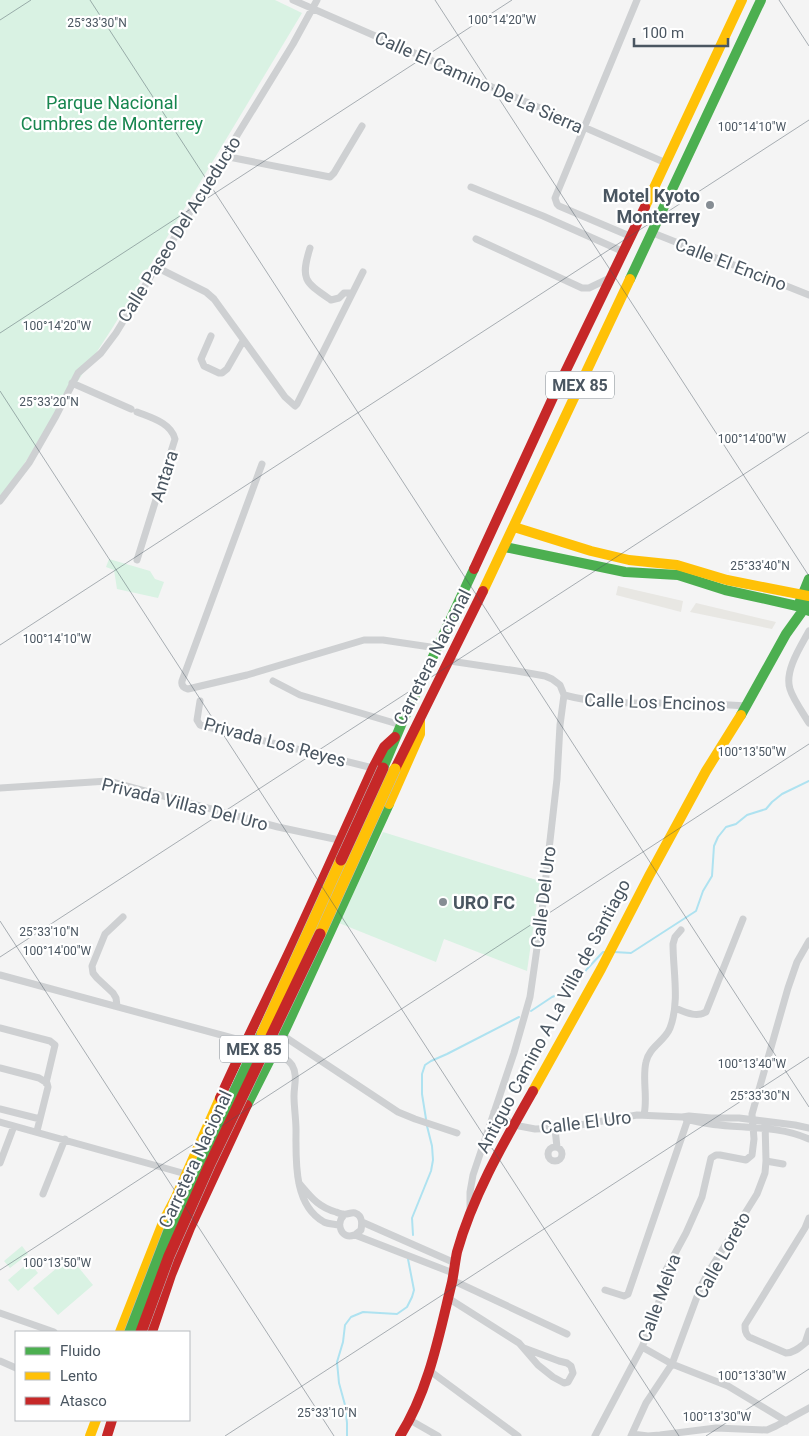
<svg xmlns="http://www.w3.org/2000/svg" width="809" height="1436" font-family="Roboto,sans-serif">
	<rect width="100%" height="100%" fill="#f4f4f4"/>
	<path fill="#e8e7e3" d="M618 586 683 601 681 612 616 595Z
		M696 603 776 622 772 629 690 612Z"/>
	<path fill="#d9f2e3" d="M0 0H275L302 13 113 327 0 501Z
		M109 559 150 571 155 579 164 582 158 598 117 589 114 570 106 567Z
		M383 832 540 881 527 971 444 939 436 962 339 923Z
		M22 1246 28 1254 10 1268 4 1261Z
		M70 1257 93 1285 58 1315 33 1288Z
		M29 1262 38 1273 18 1291 8 1280Z"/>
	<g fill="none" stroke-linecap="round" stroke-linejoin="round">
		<path stroke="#aee2f0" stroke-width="2" d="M614 952 631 953 696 911 703 891 712 876 714 846 718 837 726 827 736 824 747 815 766 809 772 802 782 794 809 781
			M531 1011 552 997 572 989 587 969 603 952H607
			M426 1119 422 1094V1074L425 1065 431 1061 447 1054 519 1017
			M413 1235 412 1218 431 1171 433 1160 432 1146 427 1126
			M347 1436V1423L345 1405 339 1383 337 1362 343 1342 345 1325 351 1317 363 1312 397 1314 407 1307 412 1297 414 1290 408 1259"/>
		<path stroke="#ced0d2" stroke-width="7" d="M293 0 666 163
			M224 156 330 177 334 173 362 126
			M471 187 543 216 624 252
			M653 233 809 295
			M632 237 559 206 557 204 555 198 637 0
			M476 239 582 288H589L612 277
			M310 248C300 280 305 282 331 300L339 298 344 293H352
			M156 267 206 292 214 299 285 397 295 406 297 404 363 272
			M211 336 201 359 204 366 219 373H222L227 369 243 341
			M72 383 131 409
			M262 464 182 681C181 686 184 688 188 689L247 675 364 640H383L437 648
			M0 501 29 463 56 416 78 373 101 353 116 333 293 44 317 0
			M137 560 175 439C171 423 152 418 137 412
			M809 631C801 646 784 671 790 689 793 699 803 713 809 723
			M450 661 517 671 545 676 552 679 560 685 564 695 560 725 557 779 541 920 530 997 514 1053 473 1175 470 1192V1212
			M273 681 300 695 401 725
			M564 695C602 705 631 703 670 703 696 703 721 704 747 706
			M200 701 197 720 200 725 373 768
			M0 788 108 781 278 827 339 840
			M0 975 251 1043
			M117 1006 116 998 113 993 97 978 93 973 92 966 105 934 123 917
			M675 1008C685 1012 696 1018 706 1012L743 919
			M0 1028 50 1041 55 1045 46 1083
			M282 1035 398 1112 415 1119 457 1133
			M270 1051C278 1054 287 1058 292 1065 298 1075 294 1085 294 1096 294 1107 296 1119 296 1130 296 1159 293 1205 324 1222 328 1224 334 1224 339 1225
			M0 1068 39 1078 47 1083 48 1087 37 1131
			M0 1109 40 1119
			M494 1112 514 1125 535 1129 563 1128 637 1115 682 1117 689 1116 711 1118H739L795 1125 809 1128
			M644 1115C648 1097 642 1079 646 1062 649 1047 665 1041 670 1028 680 1002 673 971 673 944L675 937 681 930
			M686 1119C726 1131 771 1122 809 1139
			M0 1122 186 1174
			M555 1129 557 1147
			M548 1154a7 7 0 1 1 14 0a7 7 0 1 1-14 0Z
			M766 1161 783 1164
			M0 1163 14 1126
			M299 1183C311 1197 318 1207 336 1212 338 1213 341 1214 343 1214 347 1215 351 1212 355 1213 363 1216 362 1224 361 1230 360 1231 355 1235 354 1235 342 1240 335 1224 344 1215
			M43 1194 65 1139
			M809 1218 805 1228 745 1325C745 1330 745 1333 749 1337L786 1353C795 1353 802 1345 809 1340
			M362 1222 455 1263
			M355 1235 453 1273
			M452 1280 567 1334
			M605 1290 624 1296 628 1294 689 1116
			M448 1298 519 1343 538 1365 553 1377 564 1383 568 1382 573 1373 571 1366 567 1363 559 1361 524 1348
			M0 1313 54 1332
			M805 1343 809 1331
			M642 1347 672 1364 728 1386 786 1421
			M0 1361 16 1368
			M430 1371 518 1436
			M410 1420 438 1436
			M632 1434 648 1436 660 1435 716 1428 767 1430 776 1426 809 1408
			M595 1436 642 1347 657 1310 666 1270 686 1233 702 1197 711 1158 716 1155H720L746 1160 752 1155 754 1139 752 1114 788 988 797 962 809 941
			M631 1436 646 1403 672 1364 701 1286 709 1271 757 1194 765 1173 766 1161 765 1122"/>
		<path stroke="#4caf50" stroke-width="10" d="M630 279 761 0
			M505 547 625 572 678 575 725 590 797 606 809 611
			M800 601 809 579
			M741 715 786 634 809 602
			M383 768 401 725 474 569
			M247 1105 286 1028 389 804"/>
		<path stroke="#ffc107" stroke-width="10" d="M645 207 742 0
			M514 527 591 551 629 560 677 565 727 580 809 596
			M483 591 630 279
			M389 804 420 734V721
			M533 1091 601 969 649 876 706 771 741 715
			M120 1332 164 1220 176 1197 220 1098
			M90 1436 96 1420"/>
		<path stroke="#c62828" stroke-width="10" d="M474 569 556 391 645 207
			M395 769 483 591
			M220 1098C241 1051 264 1005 286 959 316 896 344 832 373 768L384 747 395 737
			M152 1332 171 1275 190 1228 247 1105
			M107 1436 112 1420
			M400 1436C429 1390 439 1335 452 1282 454 1272 455 1262 457 1252 473 1195 504 1142 533 1091"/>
		<g stroke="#b9bec3" stroke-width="12" stroke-linecap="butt">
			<path id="fast-bridge" d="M130 1332 170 1228 262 1034"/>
		</g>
		<g stroke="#b9bec3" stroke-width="12" stroke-linecap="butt">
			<path id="slow-bridge" d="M320 934 395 769
				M262 1034 341 860"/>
		</g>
		<g stroke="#b9bec3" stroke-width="12" stroke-linecap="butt">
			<path id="jam-bridge" d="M341 860 383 768
				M141 1332 169 1256 209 1166 320 934"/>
		</g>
		<use href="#fast-bridge" stroke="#4caf50" stroke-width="11"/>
		<use href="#slow-bridge" stroke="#ffc107" stroke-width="11"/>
		<use href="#jam-bridge" stroke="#c62828" stroke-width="11"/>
	</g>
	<path fill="none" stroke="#4a5661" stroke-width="1" stroke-opacity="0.45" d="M90 0 809 1107M435 0 809 576M779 0 809 46M0 20 31 0M0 333 512 0M0 391 679 1436M0 645 809 120M0 921 334 1436M0 957 809 432M0 1270 809 744M225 1436 809 1057M706 1436 809 1369"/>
	<g fill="#868d94" stroke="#fff" stroke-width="2">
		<circle cx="710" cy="205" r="5"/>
		<circle cx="443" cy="902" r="5"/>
	</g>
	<g text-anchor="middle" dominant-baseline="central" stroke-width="4.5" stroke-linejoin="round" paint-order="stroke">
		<g fill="#fff" stroke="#808990" stroke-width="1">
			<rect x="546" y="371.5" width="68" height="27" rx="4"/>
			<rect x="220" y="1035.5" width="68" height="27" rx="4"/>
		</g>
		<g font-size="16" font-weight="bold" fill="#4a5661">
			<text x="580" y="385">MEX 85</text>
			<text x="254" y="1049">MEX 85</text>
		</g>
		<g font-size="18" fill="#4a5661" stroke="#fff">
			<text transform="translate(479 82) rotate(24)">Calle El Camino De La Sierra</text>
			<text transform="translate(179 229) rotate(-58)">Calle Paseo Del Acueducto</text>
			<text transform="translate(731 264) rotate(21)">Calle El Encino</text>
			<text transform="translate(164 476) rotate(-72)">Antara</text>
			<text transform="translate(432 657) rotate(-63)">Carretera Nacional</text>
			<text transform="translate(655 702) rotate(2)">Calle Los Encinos</text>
			<text transform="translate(275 742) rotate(15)">Privada Los Reyes</text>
			<text transform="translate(185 804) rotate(14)">Privada Villas Del Uro</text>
			<text transform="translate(543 897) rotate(-83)">Calle Del Uro</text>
			<text transform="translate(553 1016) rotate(-62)">Antiguo Camino A La Villa de Santiago</text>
			<text transform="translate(586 1122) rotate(-7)">Calle El Uro</text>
			<text transform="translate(195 1159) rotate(-65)">Carretera Nacional</text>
			<text transform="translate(722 1255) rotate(-61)">Calle Loreto</text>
			<text transform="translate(659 1298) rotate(-70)">Calle Melva</text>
		</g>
		<g font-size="18" fill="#17864f" stroke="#fff">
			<text x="112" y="102">Parque Nacional<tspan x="112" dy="21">Cumbres de Monterrey</tspan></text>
		</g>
		<g font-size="18" font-weight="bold" fill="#4a5661" stroke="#fff" text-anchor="end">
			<text x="700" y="195">Motel Kyoto<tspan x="700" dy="21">Monterrey</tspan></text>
			<text x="453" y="902" text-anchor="start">URO FC</text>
		</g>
	</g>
	<g font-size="12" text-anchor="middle" fill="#4a5661" stroke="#fff" stroke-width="4.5" stroke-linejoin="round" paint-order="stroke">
		<text x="502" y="24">100°14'20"W</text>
		<text x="97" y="27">25°33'30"N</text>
		<text x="752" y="131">100°14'10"W</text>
		<text x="57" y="330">100°14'20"W</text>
		<text x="49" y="406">25°33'20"N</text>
		<text x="752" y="443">100°14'00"W</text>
		<text x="760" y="570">25°33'40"N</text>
		<text x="57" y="643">100°14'10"W</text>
		<text x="752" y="756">100°13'50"W</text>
		<text x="49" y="936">25°33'10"N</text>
		<text x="57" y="955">100°14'00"W</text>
		<text x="752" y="1068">100°13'40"W</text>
		<text x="760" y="1100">25°33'30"N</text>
		<text x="57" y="1267">100°13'50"W</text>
		<text x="752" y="1380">100°13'30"W</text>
		<text x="327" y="1417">25°33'10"N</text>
		<text x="717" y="1421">100°13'30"W</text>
	</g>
	<rect x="15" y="1331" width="175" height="90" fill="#ffffff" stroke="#b7bbc0"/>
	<rect x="25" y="1347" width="25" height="8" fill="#4caf50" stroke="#b7bbc0"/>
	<text x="60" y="1356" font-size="15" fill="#4a5661">Fluido</text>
	<rect x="25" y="1372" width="25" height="8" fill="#ffc107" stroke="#b7bbc0"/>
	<text x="60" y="1381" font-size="15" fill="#4a5661">Lento</text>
	<rect x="25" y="1397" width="25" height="8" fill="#c62828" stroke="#b7bbc0"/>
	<text x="60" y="1406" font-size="15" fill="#4a5661">Atasco</text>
	<path d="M634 38v8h94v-8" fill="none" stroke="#4a5661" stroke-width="2.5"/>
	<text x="642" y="38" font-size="15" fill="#4a5661" stroke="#ffffff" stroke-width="4" paint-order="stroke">100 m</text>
</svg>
